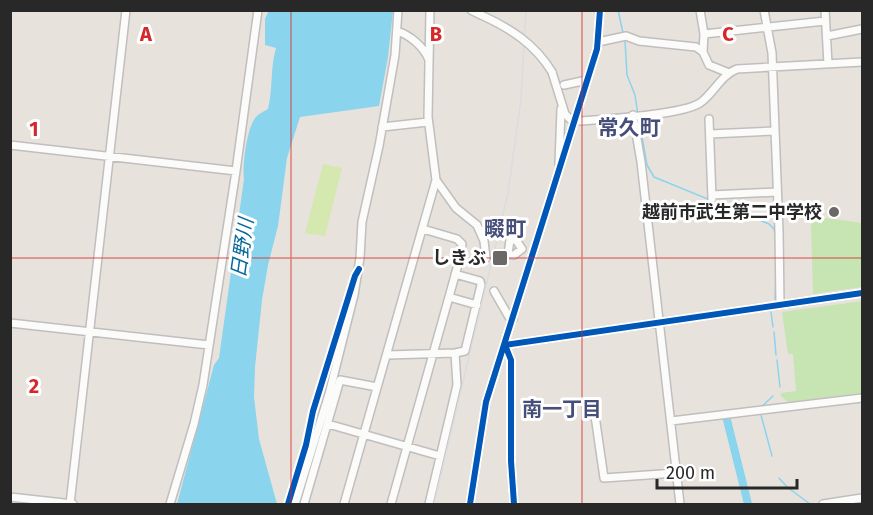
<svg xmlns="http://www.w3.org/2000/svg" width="873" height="515" font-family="'Fira Sans','Noto Sans JP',sans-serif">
	<rect width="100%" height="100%" fill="#e7e2dc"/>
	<path fill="#c7e4b3" d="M819 217 862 223V287L813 294 811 225 814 219Z
		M862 301V393L788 402 781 396V393L796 391 793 354H788L782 312Z"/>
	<path fill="#d4e8b0" d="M323 164 342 168 325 236 305 233Z"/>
	<path fill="#8bd4ed" d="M269 10 393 11 388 57 379 106 300 117 287 158 278 226 268 265 262 300 255 367 254 397 259 439 277 504H177L214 365 219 358 244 179C242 167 247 126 256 117 258 114 265 111 268 109 273 89 270 69 276 48L265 45V19Z"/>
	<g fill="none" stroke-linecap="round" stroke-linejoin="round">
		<path stroke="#8bd4ed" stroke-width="1.5" d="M618 10 623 33
			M625 41 627 75 635 95 638 115
			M639 120 647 165 654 177 769 224 774 229 776 239
			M775 299 776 276
			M771 312 773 327
			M774 332 776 355
			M777 360 780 387
			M760 408 773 396
			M761 415 772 456
			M779 478 787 487 810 504"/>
		<path stroke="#8bd4ed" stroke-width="8" d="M726 416 748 504"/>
		<g stroke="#c0bebe" stroke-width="10">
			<path id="minor" d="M471 10 481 15
				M700 10 704 34 703 52
				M764 10 772 53 779 231 780 305
				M825 10 828 64
				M397 31C410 35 424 47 429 60
				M704 34 825 21
				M827 36 862 29
				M598 42 626 36 639 41 696 47 703 52 709 65 729 73
				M552 72 565 114 570 119 581 121C607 119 681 115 700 103 714 93 721 75 737 69L862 62
				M564 85 587 80
				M633 115 641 162 680 504
				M709 119 712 199
				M382 127 428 122
				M710 134 775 131
				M10 145 236 171
				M559 164 561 109
				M436 180 456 208 477 225 484 241 486 258
				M712 195 777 192
				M510 240H516L522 249 514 255 508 254Z
				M494 291 509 317 513 319
				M449 297 477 305
				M10 323 209 345
				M387 355 455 353 465 351 481 285 480 281 455 274
				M593 402 604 478 676 473
				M671 421 862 398
				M328 424 440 456
				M10 497 73 504
				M70 504 126 10
				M170 504 194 424 203 385 236 171 258 10
				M295 504 329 394 354 295 360 258 362 222 379 146 395 55 398 10
				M304 504 340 380 377 387
				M344 504 436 180 428 117 430 10
				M391 504 461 254 462 244 457 239 423 229
				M429 504 457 385 455 353
				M470 504 486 402 597 49 600 10
				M514 504 511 461V360L505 345 862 293
				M823 504 862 498"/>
		</g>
		<use href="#minor" stroke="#fbfbfa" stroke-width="7"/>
		<path stroke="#dcdcde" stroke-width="1.5" d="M434 504 508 193 521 99 526 10"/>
		<g stroke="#c0bebe" stroke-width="10" stroke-linecap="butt">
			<path id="minor-bridge" d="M481 15C510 28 535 44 552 72"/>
		</g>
		<use href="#minor-bridge" stroke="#fbfbfa" stroke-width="7"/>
		<g stroke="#fff" stroke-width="10">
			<path id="cycleway" d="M288 504 306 445 313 411 355 276 359 269
				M470 504 486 402 597 49 600 10
				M514 504 511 461V360L505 345 862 293"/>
		</g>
		<use href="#cycleway" stroke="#0057b8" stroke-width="6"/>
	</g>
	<path fill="none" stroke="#d62828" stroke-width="1.5" stroke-opacity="0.55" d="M291 10V504M582 10V504M10 258H862"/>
	<g fill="#6b6967" stroke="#fff" stroke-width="2">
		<circle cx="834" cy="212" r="6"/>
		<rect x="492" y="250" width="16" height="16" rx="3"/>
	</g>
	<g text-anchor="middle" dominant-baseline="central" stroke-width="6" stroke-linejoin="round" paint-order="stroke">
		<g font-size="18" font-weight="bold" fill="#282828" stroke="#fff" text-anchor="end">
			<text x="822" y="212">越前市武生第二中学校</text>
			<text x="486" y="258">しきぶ</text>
		</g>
		<g font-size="20" font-style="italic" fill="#07699c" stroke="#fff">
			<text transform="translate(242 248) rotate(-82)">日野川</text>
		</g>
		<g font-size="20" font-weight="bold" fill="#464f7a" stroke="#fff">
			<text x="562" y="409">南一丁目</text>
		</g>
		<g font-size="21" font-weight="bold" fill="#464f7a" stroke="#fff">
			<text x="629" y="128">常久町</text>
			<text x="505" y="229">畷町</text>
		</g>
	</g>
	<g font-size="20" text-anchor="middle" font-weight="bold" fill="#d62828" stroke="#fff" stroke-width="6" stroke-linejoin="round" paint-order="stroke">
		<text x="146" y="41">A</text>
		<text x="436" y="41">B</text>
		<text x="728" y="41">C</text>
		<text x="34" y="136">1</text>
		<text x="34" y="393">2</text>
	</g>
	<rect width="873" height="515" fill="none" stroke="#282828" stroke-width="24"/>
	<path d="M657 479v9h140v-9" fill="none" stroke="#282828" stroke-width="3"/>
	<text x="666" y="479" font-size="18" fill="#282828" stroke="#ffffff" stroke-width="4.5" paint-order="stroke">200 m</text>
</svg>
